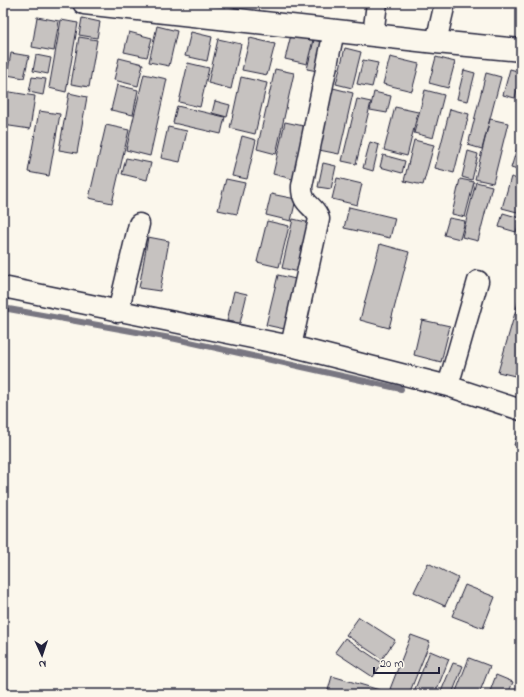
<svg xmlns="http://www.w3.org/2000/svg" width="524" height="697" font-family="'Indie Flower',sans-serif">
	<rect width="100%" height="100%" fill="#fbf7ec"/>
	<filter id="ink" filterUnits="userSpaceOnUse"><feTurbulence type="fractalNoise" baseFrequency=".025" numOctaves="2"/><feDisplacementMap in="SourceGraphic" scale="8" xChannelSelector="R" yChannelSelector="G"/><feConvolveMatrix kernelMatrix="1 2 1 2 8 2 1 2 1" color-interpolation-filters="sRGB"/></filter>
	<g filter="url(#ink)">
		<g fill="none" stroke-linecap="round" stroke-linejoin="round">
			<path stroke="#787681" stroke-width="6" d="M3 308 176 339 401 389"/>
		</g>
		<path fill="#c6c2c0" stroke="#22223b" d="M37 17 59 21 54 51 32 47Z
			M82 18 100 22 97 38 79 35Z
			M61 20 78 23 66 92 49 88Z
			M157 26 177 31 169 66 149 62Z
			M129 32 152 38 147 57 124 52Z
			M191 32 212 37 207 61 185 56Z
			M291 35 313 40 307 64 285 59Z
			M79 37 97 40 89 87 71 84Z
			M250 38 275 44 267 75 242 70Z
			M218 39 241 44 231 89 208 83Z
			M314 40 330 44 323 72 307 69Z
			M345 48 361 52 352 88 336 84Z
			M11 53 29 56 24 78 7 75Z
			M36 55 51 58 48 74 33 71Z
			M390 57 419 64 412 91 383 84Z
			M436 57 455 62 448 88 429 83Z
			M119 58 143 64 138 86 114 80Z
			M363 60 378 63 372 87 357 84Z
			M188 63 209 68 200 107 179 102Z
			M275 69 294 73 276 154 257 149Z
			M510 69 521 72 515 98 503 95Z
			M464 70 475 73 468 101 457 99Z
			M486 73 501 77 482 149 468 145Z
			M144 74 167 79 150 156 126 150Z
			M32 77 46 79 43 95 29 92Z
			M241 77 267 83 255 134 230 128Z
			M117 85 138 90 133 115 111 110Z
			M333 88 353 93 339 154 319 150Z
			M425 90 444 95 433 138 414 133Z
			M4 91 35 96 30 129 3 125Z
			M374 92 391 96 387 113 370 110Z
			M69 93 87 97 77 153 59 150Z
			M357 99 371 102 356 164 342 161Z
			M215 101 230 105 227 117 212 113Z
			M177 106 225 117 221 134 173 123Z
			M395 107 418 112 407 156 384 150Z
			M450 109 469 114 454 173 435 168Z
			M39 111 60 114 49 176 28 172Z
			M490 119 508 123 493 183 475 179Z
			M285 122 313 128 300 181 273 174Z
			M106 125 129 130 112 203 89 198Z
			M168 127 187 131 180 162 161 158Z
			M521 135V171L511 168Z
			M242 136 256 140 247 179 232 176Z
			M414 140 434 145 423 185 404 181Z
			M370 142 379 145 373 171 363 168Z
			M468 151 478 154 472 180 462 177Z
			M383 155 405 161 402 173 380 167Z
			M126 158 151 163 147 180 122 174Z
			M323 163 336 166 331 189 318 187Z
			M511 177 521 180V213L502 208Z
			M337 178 362 184 357 205 332 199Z
			M226 179 245 183 237 214 218 210Z
			M460 179 474 182 465 217 452 214Z
			M476 182 492 186 478 241 462 237Z
			M271 194 296 199 291 221 266 215Z
			M349 207 395 218 390 238 344 228Z
			M503 213 520 218 516 232 499 227Z
			M449 218 465 221 460 239 444 235Z
			M293 219 315 224 303 273 282 268Z
			M267 221 289 226 279 267 257 262Z
			M148 237 169 241 160 291 139 288Z
			M380 244 409 252 389 328 360 320Z
			M278 275 300 280 289 330 266 325Z
			M234 291 247 294 240 323 227 321Z
			M521 292V354L515 376 498 372Z
			M422 320 450 326 441 362 414 355Z
			M521 424V447L514 445Z
			M428 563 458 578 445 606 414 592Z
			M465 585 495 597 483 628 452 616Z
			M359 617 395 640 382 659 346 635Z
			M411 635 430 642 409 694H403L390 689Z
			M345 638 382 663 373 677 335 652Z
			M430 651 449 659 435 694H413Z
			M469 658 490 666 479 694H455Z
			M453 663 463 666 452 694H440Z
			M496 675 513 682 508 694H489Z
			M332 676 383 691 382 694H327Z"/>
		<g fill="none" stroke-linecap="round" stroke-linejoin="round">
			<g stroke="#22223b" stroke-width="23">
				<path id="minor" d="M373 35 377 3
					M436 42 445 3
					M3 287 291 346 448 386 521 410
					M118 312 139 224
					M291 346 319 219C316 205 301 206 302 186L334 31
					M448 386 478 281"/>
			</g>
			<g stroke="#22223b" stroke-width="25">
				<path id="tertiary" d="M84 3 436 42 521 50"/>
			</g>
			<use href="#minor" stroke="#fbf7ec" stroke-width="20"/>
			<use href="#tertiary" stroke="#fbf7ec" stroke-width="22"/>
		</g>
	</g>
	<rect width="524" height="697" fill="none" stroke="#fbf7ec" stroke-width="16"/>
	<rect x="8" y="8" width="508" height="681" fill="none" stroke="#22223b" stroke-width="1.5" filter="url(#ink)"/>
	<g transform="translate(42 655) rotate(177)" stroke="#fbf7ec" stroke-width="3" paint-order="stroke">
	<path d="M0-3L7 15L0 10L-7 15Z" fill="#22223b"/>
	<text y="-6" font-size="11" font-weight="bold" text-anchor="middle" fill="#22223b">N</text>
	</g>
	<path d="M374 667v6h65v-6" fill="none" stroke="#22223b" stroke-width="2"/>
	<text x="380" y="667" font-size="12" fill="#22223b" stroke="#fbf7ec" stroke-width="3" paint-order="stroke">20 m</text>
</svg>
